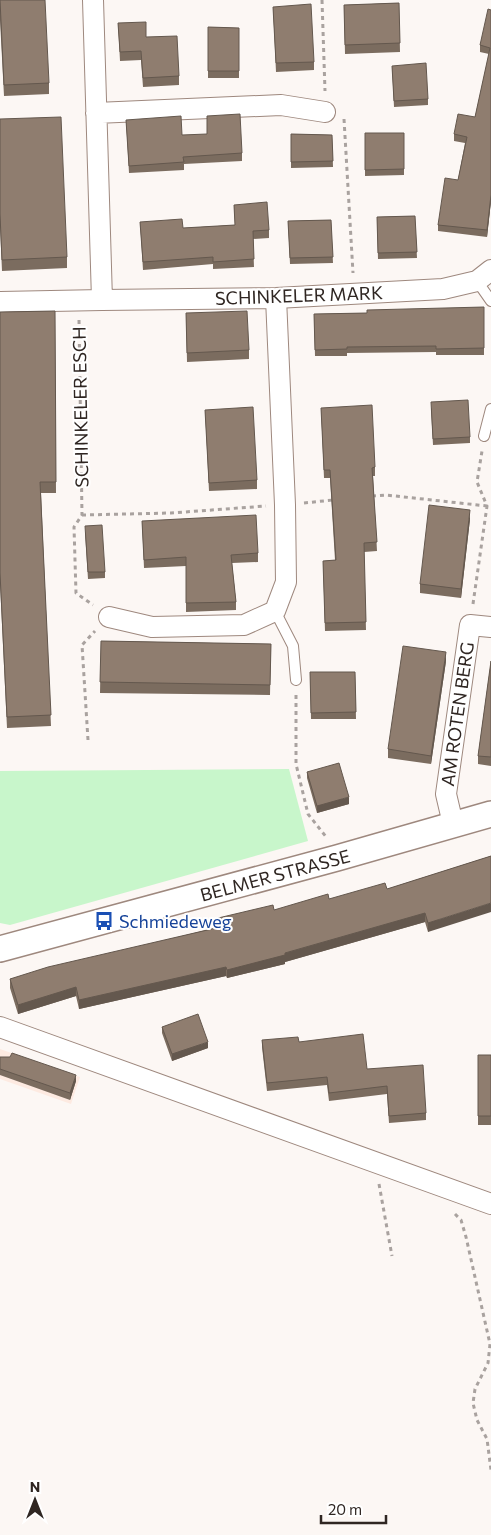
<svg xmlns="http://www.w3.org/2000/svg" width="491" height="1535" font-family="Commissioner,sans-serif">
	<rect width="100%" height="100%" fill="#fcf7f4"/>
	<path fill="#fdeae1" d="M0 1049 80 1077 71 1104 0 1079Z"/>
	<path fill="#c8f6cb" d="M289 769 308 841 10 925 0 923V771Z"/>
	<g fill="none" stroke-linecap="round" stroke-linejoin="round">
		<g stroke="#9e887e" stroke-width="12">
			<path id="service" d="M477 281 491 301
				M484 436 491 409
				M275 611 293 646 296 680"/>
		</g>
		<g stroke="#9e887e" stroke-width="22">
			<path id="minor" d="M93 0 102 300 276 298 443 289 477 281 491 270
				M96 113 281 105 325 112
				M0 302 102 300
				M109 617 152 627 244 625 275 611 286 582 285 505 276 298
				M453 824 446 794 470 625 491 627
				M0 1027 491 1204"/>
		</g>
		<g stroke="#9e887e" stroke-width="28">
			<path id="tertiary" d="M0 949 337 858 491 814"/>
		</g>
		<path stroke="#a9a29f" stroke-width="3" stroke-dasharray="4 4" stroke-linecap="butt" d="M322 0 325 91
			M344 119 353 273
			M79 320 82 515 74 527 76 593 93 605
			M372 496 386 495 487 506
			M304 503 333 500
			M82 515 171 513 266 506
			M473 604 487 506 477 482 482 451
			M296 695V764L308 814 327 838
			M88 740 82 645 95 631
			M379 1184 392 1256
			M455 1214 461 1220 466 1237 490 1344 488 1363 475 1389 473 1403 477 1420 487 1439 491 1470"/>
		<use href="#service" stroke="#fff" stroke-width="10"/>
		<use href="#minor" stroke="#fff" stroke-width="20"/>
		<use href="#tertiary" stroke="#fff" stroke-width="25"/>
	</g>
	<path fill="#7b6c5f" d="M0 0 49 83V94L4 96 0 20Z
		M399 3 400 52 345 54 344 5Z
		M273 7 314 62V70L276 72Z
		M491 10V201L487 237 438 231V225L458 180 465 143 454 141V134L475 117 489 54 480 52V45Z
		M118 23 146 37 179 76V85L143 87 141 60 120 61Z
		M208 27 239 28V78H208Z
		M392 66 428 99V105L394 107Z
		M0 119 67 257V268L2 271 0 225Z
		M126 120 182 135 242 153V161L184 164V170L129 173Z
		M365 133 404 169V175L365 176Z
		M291 134 332 135 333 167 291 168Z
		M234 205 269 230V238L253 239 254 267 213 269V264L143 270 140 222 183 228 235 225Z
		M415 216 417 258 378 259 377 217Z
		M331 220 333 263 290 264 288 221Z
		M484 307V355H436V352L347 353V356H315L314 314 367 313Z
		M55 311 56 493H41L51 726 7 728 0 583V312Z
		M186 313 249 350V359L187 362Z
		M321 408 375 467V476H373L377 551 364 552 366 630 325 631 323 561 335 560 330 478H324Z
		M431 408 470 437V443L433 445Z
		M205 410 257 480V489L209 491Z
		M470 519 461 598 420 593V584Z
		M142 521 258 553V562L232 563 236 602V610L186 612V566L144 568Z
		M85 532 105 572V578L88 579Z
		M101 641 271 644 270 695 100 693Z
		M446 661 431 764 388 758V749Z
		M491 661V766L478 764V756Z
		M310 672H355L356 719H311Z
		M307 772 349 804 317 813 307 778Z
		M491 856 428 932 425 922 285 962V964L227 978 226 976 79 1009 76 996 18 1014 10 988V979L214 928V919L274 910 329 899 387 889Z
		M162 1027 208 1048 172 1061 162 1033Z
		M262 1040 299 1042 367 1069 426 1113V1120L389 1123 387 1094 329 1101 327 1085 267 1091 262 1047Z
		M478 1055H491V1125H478Z
		M0 1057 76 1081 70 1100 0 1075Z"/>
	<path fill="#64584e" d="M491 195V201L487 237V230Z
		M470 510V519L461 598V589Z
		M446 652V661L431 764V756Z
		M349 797V804L317 813V806Z
		M491 903V912L428 932V923Z
		M425 913V922L285 962V964L227 978V970Z
		M226 967V976L79 1009V1000Z
		M76 987V996L18 1014V1005Z
		M208 1042V1048L172 1061V1054Z
		M76 1075V1081L70 1100V1093Z"/>
	<path fill="#8f7d6f" stroke="#64584e" d="M0 0H45L49 83 4 85Z
		M399 3 400 43 345 45 344 5Z
		M311 4 314 62 276 63 273 7Z
		M488 9 491 10V195L487 230 438 225 445 178 458 180 467 137 454 134 458 114 475 117 490 48 480 45Z
		M146 22V37L177 36 179 76 143 78 141 51 120 52 118 23Z
		M208 27 239 28V71H208Z
		M426 63 428 99 394 101 392 66Z
		M240 114 242 153 183 157 184 162 129 166 126 120 181 116 182 135 207 134V116Z
		M61 117 67 257 2 260 0 214V119Z
		M365 133H404V169L365 170Z
		M291 134 332 135 333 161 291 162Z
		M267 202 269 230 253 231 254 259 213 262V257L143 262 140 222 182 219 183 228 235 225 234 205Z
		M415 216 417 252 378 253 377 217Z
		M331 220 333 257 290 258 288 221Z
		M484 307V348L436 349V346L347 347V349L315 350 314 314 367 313V310Z
		M55 311 56 482H40L51 715 7 717 0 573V312Z
		M247 311 249 350 187 353 186 313Z
		M468 400 470 437 433 439 431 402Z
		M372 405 375 467 372 468 377 542 364 543 366 622 325 623 323 561 336 560 330 470H324L321 408Z
		M253 407 257 480 209 483 205 410Z
		M429 505 470 510 461 589 420 584Z
		M256 515 258 553 231 555 236 602 186 603V557L144 560 142 521Z
		M102 525 105 572H88L85 526Z
		M101 641 271 644 270 685 100 682Z
		M403 646 446 652 431 756 388 749Z
		M491 661V757L478 756Z
		M310 672H355L356 712 311 713Z
		M339 763 349 797 317 806 307 772Z
		M491 856V903L428 923 425 913 285 953V955L227 970 226 967 79 1000 76 987 18 1005 10 979 48 967 216 928 214 919 273 905 274 910 328 894 329 899 385 883 387 889Z
		M198 1014 208 1042 172 1054 162 1027Z
		M363 1034 367 1069 423 1065 426 1113 389 1116 387 1086 329 1093 327 1077 267 1083 262 1040 298 1037 299 1042Z
		M12 1053 76 1075 70 1093 0 1069V1057H10Z
		M478 1055H491V1116H478Z"/>
	<defs>
		<g id="bus-bare" transform="scale(1.5)"><path d="M-5-6H5V4H4V6H2V4H-2V6H-4V4H-5ZM-3.5-4V0h7V-4ZM-3.5 1.2v1.5H-2V1.2ZM2 1.2v1.5H3.5V1.2Z" fill="#1a4fb4" stroke="#fff" stroke-width="2.5" paint-order="stroke"/></g>
	</defs>
	<g fill-rule="evenodd">
		<use href="#bus-bare" x="104" y="921"/>
	</g>
	<g text-anchor="middle" dominant-baseline="central" stroke-width="4" stroke-linejoin="round" paint-order="stroke">
		<g font-size="18" fill="#2f2622" stroke="#fff">
			<text transform="translate(299 295) rotate(-2)">SCHINKELER MARK</text>
			<text transform="translate(80 407) rotate(-91)">SCHINKELER ESCH</text>
			<text transform="translate(457 714) rotate(-82)">AM ROTEN BERG</text>
			<text transform="translate(275 875) rotate(-15)">BELMER STRASSE</text>
		</g>
		<g font-size="18" fill="#164399" stroke="#fff" text-anchor="start">
			<text x="119" y="921">Schmiedeweg</text>
		</g>
	</g>
	<g transform="translate(35 1500)" stroke="#ffffff" stroke-width="4" paint-order="stroke">
	<path d="M0-4L9 19L0 12L-9 19Z" fill="#2f2622"/>
	<text y="-8" font-size="14" font-weight="bold" text-anchor="middle" fill="#2f2622">N</text>
	</g>
	<path d="M321 1515v8h65v-8" fill="none" stroke="#2f2622" stroke-width="2.5"/>
	<text x="328" y="1515" font-size="15" fill="#2f2622" stroke="#ffffff" stroke-width="4" paint-order="stroke">20 m</text>
</svg>
